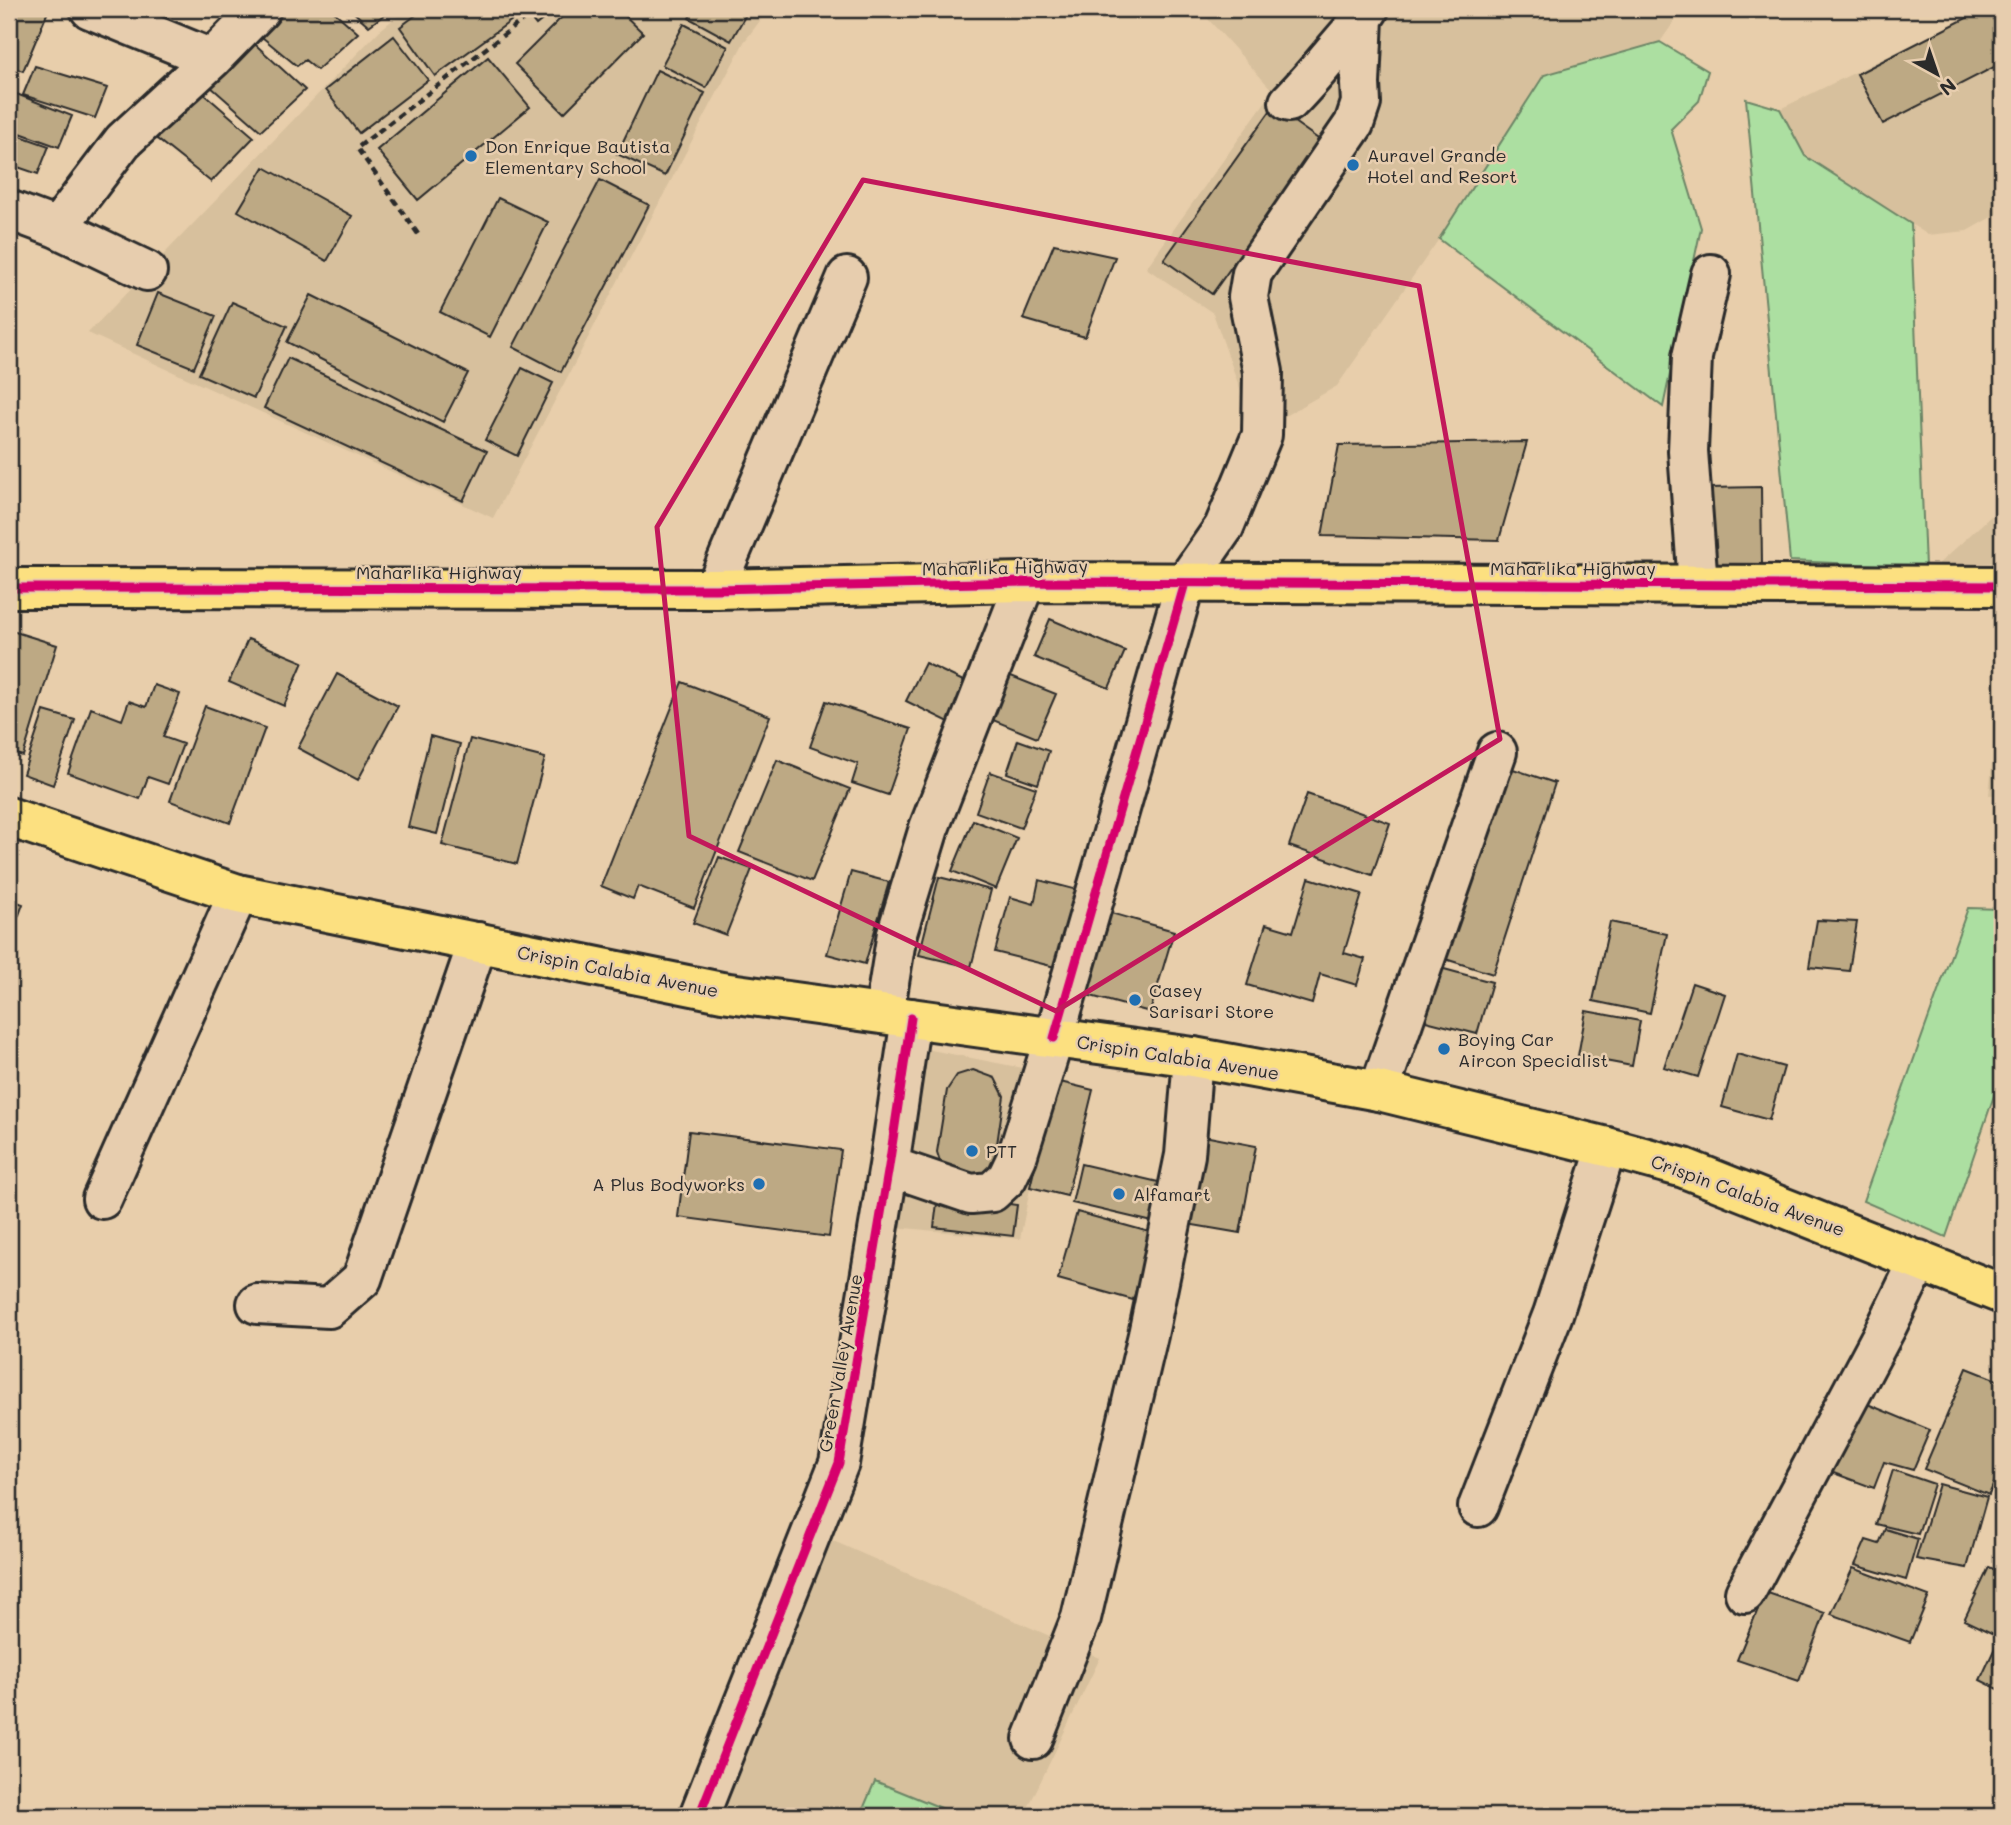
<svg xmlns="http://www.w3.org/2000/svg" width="2011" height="1825" font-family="Mali,sans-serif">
	<rect width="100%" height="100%" fill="#e8ceab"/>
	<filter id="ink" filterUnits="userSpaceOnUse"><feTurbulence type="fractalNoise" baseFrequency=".0143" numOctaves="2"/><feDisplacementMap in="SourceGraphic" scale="14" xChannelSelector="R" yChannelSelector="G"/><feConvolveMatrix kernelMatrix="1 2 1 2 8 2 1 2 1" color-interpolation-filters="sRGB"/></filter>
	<g filter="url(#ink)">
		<path fill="#d7c09d" d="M406 9H769L744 42 493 518 88 333 379 31Z
			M1199 9H1683L1660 42 1544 76 1439 239 1337 386 1283 417 1246 406 1213 313 1146 268 1273 91Z
			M1985 9H2002V211L1967 231 1928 235 1805 156 1780 109Z
			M2002 506V562L1936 566Z
			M2002 658V794L1989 795Z
			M921 1048 1053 1074 1020 1239 894 1227Z
			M831 1540 1100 1658 1024 1816H722Z"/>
		<path fill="#acdfa1" stroke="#6c8566" stroke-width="2" d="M1660 42 1708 71 1699 101 1671 129 1701 228 1663 407 1439 239 1544 75Z
			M1746 99 1780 109 1805 156 1911 224 1925 567 1790 561Z
			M1968 908 2002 909V1072L1946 1237 1863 1201Z
			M875 1781 961 1816H860Z"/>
		<path fill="#bda984" stroke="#2b2b2b" stroke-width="2" d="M9 9H49L23 71 9 66Z
			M270 9H331L358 33 317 70 305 60 297 66 251 28Z
			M350 9H392L369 26Z
			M424 9H504L512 20 435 76 400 27Z
			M523 9H556L536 25Z
			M570 9H618L643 33 564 113 515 64Z
			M694 9H749L731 41 689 18Z
			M1984 9H1988L2002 36V63L1883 124 1857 74Z
			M684 24 728 47 706 88 662 65Z
			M246 36 305 90 261 131 202 79Z
			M394 36 428 80 359 133 325 90Z
			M488 57 530 107 418 200 377 150Z
			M35 66 107 88 95 118 23 95Z
			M657 70 705 93 665 176 617 154Z
			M195 86 254 137 211 182 152 135Z
			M9 91 72 116 59 147 9 129Z
			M1273 107 1321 141 1212 294 1164 260Z
			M9 132 49 146 38 174 9 164Z
			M264 167 352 216 327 261 238 211Z
			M600 180 649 205 561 372 513 347Z
			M498 198 548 222 490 337 440 312Z
			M1054 244 1115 257 1085 337 1023 319Z
			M158 293 216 316 194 368 137 345Z
			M311 295 468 373 443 422 287 342Z
			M232 302 287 326 254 398 199 374Z
			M288 358 487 451 463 501 264 408Z
			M522 368 553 383 517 456 485 440Z
			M1527 442 1499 540 1322 536 1339 445Z
			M1761 487 1762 564 1709 566 1708 488Z
			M1050 619 1125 651 1109 688 1034 657Z
			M9 630 57 645 23 756 9 752Z
			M248 639 303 662 284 706 229 682Z
			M925 663 976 687 957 726 906 701Z
			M337 674 398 706 358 780 298 748Z
			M1006 674 1056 694 1037 738 988 718Z
			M682 682 770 716 694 908 638 886 633 899 601 886Z
			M154 685 180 694 163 737 183 744 168 784 148 777 140 799 68 773 91 708 122 720 129 701 146 707Z
			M826 701 911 729 888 795 852 783 858 764 810 747Z
			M205 706 265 728 230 823 170 801Z
			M44 711 75 720 53 785 23 774Z
			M430 736 460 744 437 834 408 827Z
			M470 739 545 758 517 864 442 845Z
			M1018 740 1049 751 1038 784 1007 773Z
			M777 760 850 789 812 881 739 852Z
			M1501 765 1555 783 1493 974 1439 957Z
			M990 772 1036 788 1021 828 976 812Z
			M1307 794 1390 823 1372 875 1289 846Z
			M973 820 1017 838 996 889 952 871Z
			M719 857 752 869 726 935 693 923Z
			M851 872 889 882 865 964 827 954Z
			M939 877 991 890 971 967 919 955Z
			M1309 878 1362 894 1344 953 1365 959 1357 985 1320 974 1312 1004 1247 985 1266 924 1293 932Z
			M1039 880 1085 892 1073 935 1064 933 1055 967 995 952 1010 897 1034 904Z
			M9 899 23 904 9 942Z
			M1111 913 1174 931 1150 1012 1087 995Z
			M1817 920 1857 922 1849 971 1809 967Z
			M1610 922 1667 934 1650 1013 1593 1001Z
			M1433 966 1492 982 1477 1034 1418 1019Z
			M1692 983 1725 994 1698 1077 1664 1067Z
			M1586 1011 1640 1021 1632 1066 1578 1056Z
			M1737 1054 1784 1067 1769 1120 1722 1107Z
			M973 1070 995 1078 1004 1096 995 1158 982 1179 942 1168 937 1152 947 1090 957 1075Z
			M1056 1081 1093 1090 1067 1196 1030 1187Z
			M689 1131 841 1150 829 1237 678 1217Z
			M1204 1136 1256 1146 1240 1233 1187 1224Z
			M1081 1164 1167 1184 1157 1223 1072 1203Z
			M938 1195 1017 1205 1013 1236 934 1227Z
			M1077 1212 1153 1233 1133 1300 1058 1279Z
			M1967 1368 2002 1382V1464L1989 1495 1924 1469Z
			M1865 1403 1930 1430 1913 1470 1884 1462 1874 1488 1828 1471Z
			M1893 1470 1934 1484 1918 1534 1876 1524Z
			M1939 1484 1987 1497 1967 1568 1916 1559Z
			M1885 1529 1918 1539 1906 1580 1855 1565 1866 1540 1879 1544Z
			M1989 1567 2002 1573V1691L1980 1680 2000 1637 1964 1620Z
			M1853 1568 1929 1596 1910 1642 1831 1614Z
			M1765 1592 1825 1613 1799 1681 1737 1660Z"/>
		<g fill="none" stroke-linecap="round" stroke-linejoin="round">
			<g stroke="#2b2b2b" stroke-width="44">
				<path id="minor" d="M90 9 212 59
					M1289 102C1315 76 1337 46 1363 18
					M9 210 57 228 147 271
					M57 228 123 141 212 59 261 9
					M1698 585 1688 451 1692 357 1711 274
					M715 589 847 277
					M884 1014 897 933 929 828 1025 582
					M1379 1091 1497 752
					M889 1166 971 1194 992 1192 1007 1178 1017 1157 1054 1038 1185 583 1224 527 1262 435 1263 372 1248 297 1252 273 1354 124 1361 103 1360 84 1363 18 1369 9
					M102 1199 238 894
					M257 1304 329 1308 362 1279 478 942
					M1478 1507 1553 1314 1607 1147
					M1745 1593 1888 1324 1919 1260
					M1033 1739 1081 1618 1148 1335 1185 1155 1193 1057
					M699 1816 839 1463 889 1166 911 1018"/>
			</g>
			<g stroke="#2b2b2b" stroke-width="44">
				<path id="major" d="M9 588 715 589 1025 582 2002 586
					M9 817 238 894 722 992 1193 1057 1379 1091 1607 1147 1684 1168 2002 1294"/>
			</g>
			<path stroke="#2b2b2b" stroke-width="4.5" stroke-dasharray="7 5" stroke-linecap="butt" d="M418 234 357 148 524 19"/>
			<use href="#minor" stroke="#e7cdae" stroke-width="38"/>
			<use href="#major" stroke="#fce080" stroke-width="38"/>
			<g stroke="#e7cdae" stroke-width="13">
				<path id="cycleway" d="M9 588 715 589 1025 582 2002 586
					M1054 1038 1185 583
					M699 1816 839 1463 889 1166 911 1018"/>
			</g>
			<use href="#cycleway" stroke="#d6006c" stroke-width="9"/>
		</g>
	</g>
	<path fill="none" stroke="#c2185b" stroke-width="5" stroke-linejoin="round" d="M863 180 1419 286 1500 739 1056 1011 689 836 657 527Z"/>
	<g fill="#1f6fb2" stroke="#e7cdae" stroke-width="2.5">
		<circle cx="471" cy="156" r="7"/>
		<circle cx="1353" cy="165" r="7"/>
		<circle cx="1135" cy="1000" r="7"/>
		<circle cx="1444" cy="1049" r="7"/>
		<circle cx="972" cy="1151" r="7"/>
		<circle cx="759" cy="1184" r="7"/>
		<circle cx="1119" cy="1194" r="7"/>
	</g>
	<g text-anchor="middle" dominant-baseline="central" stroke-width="5" stroke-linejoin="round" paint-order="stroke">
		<g font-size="18" fill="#2b2b2b" stroke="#e7cdae" text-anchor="start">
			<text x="485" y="146">Don Enrique Bautista<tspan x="485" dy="21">Elementary School</tspan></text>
			<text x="1367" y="155">Auravel Grande<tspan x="1367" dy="21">Hotel and Resort</tspan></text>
			<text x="1149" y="990">Casey<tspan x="1149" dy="21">Sarisari Store</tspan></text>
			<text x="1458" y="1039">Boying Car<tspan x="1458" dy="21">Aircon Specialist</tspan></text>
			<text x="986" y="1151">PTT</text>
			<text x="745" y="1184" text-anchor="end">A Plus Bodyworks</text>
			<text x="1133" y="1194">Alfamart</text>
		</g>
		<g font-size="18" fill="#2b2b2b" stroke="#e7cdae">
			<text transform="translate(1005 567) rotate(-1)">Maharlika Highway</text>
			<text x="1573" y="568">Maharlika Highway</text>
			<text x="439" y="572">Maharlika Highway</text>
			<text transform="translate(618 971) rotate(11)">Crispin Calabia Avenue</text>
			<text transform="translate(1178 1057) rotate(9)">Crispin Calabia Avenue</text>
			<text transform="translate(1748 1195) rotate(20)">Crispin Calabia Avenue</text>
			<text transform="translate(840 1363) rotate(-80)">Green Valley Avenue</text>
		</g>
	</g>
	<rect width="2011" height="1825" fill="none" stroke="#e7cdae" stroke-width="35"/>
	<rect x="18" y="18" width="1976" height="1790" fill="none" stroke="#2b2b2b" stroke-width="2.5" filter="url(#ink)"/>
	<g transform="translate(1937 74) rotate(140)" stroke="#e7cdae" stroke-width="5" paint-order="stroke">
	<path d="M0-5L12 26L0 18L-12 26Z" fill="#2b2b2b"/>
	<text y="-10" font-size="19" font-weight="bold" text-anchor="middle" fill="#2b2b2b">N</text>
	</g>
</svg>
